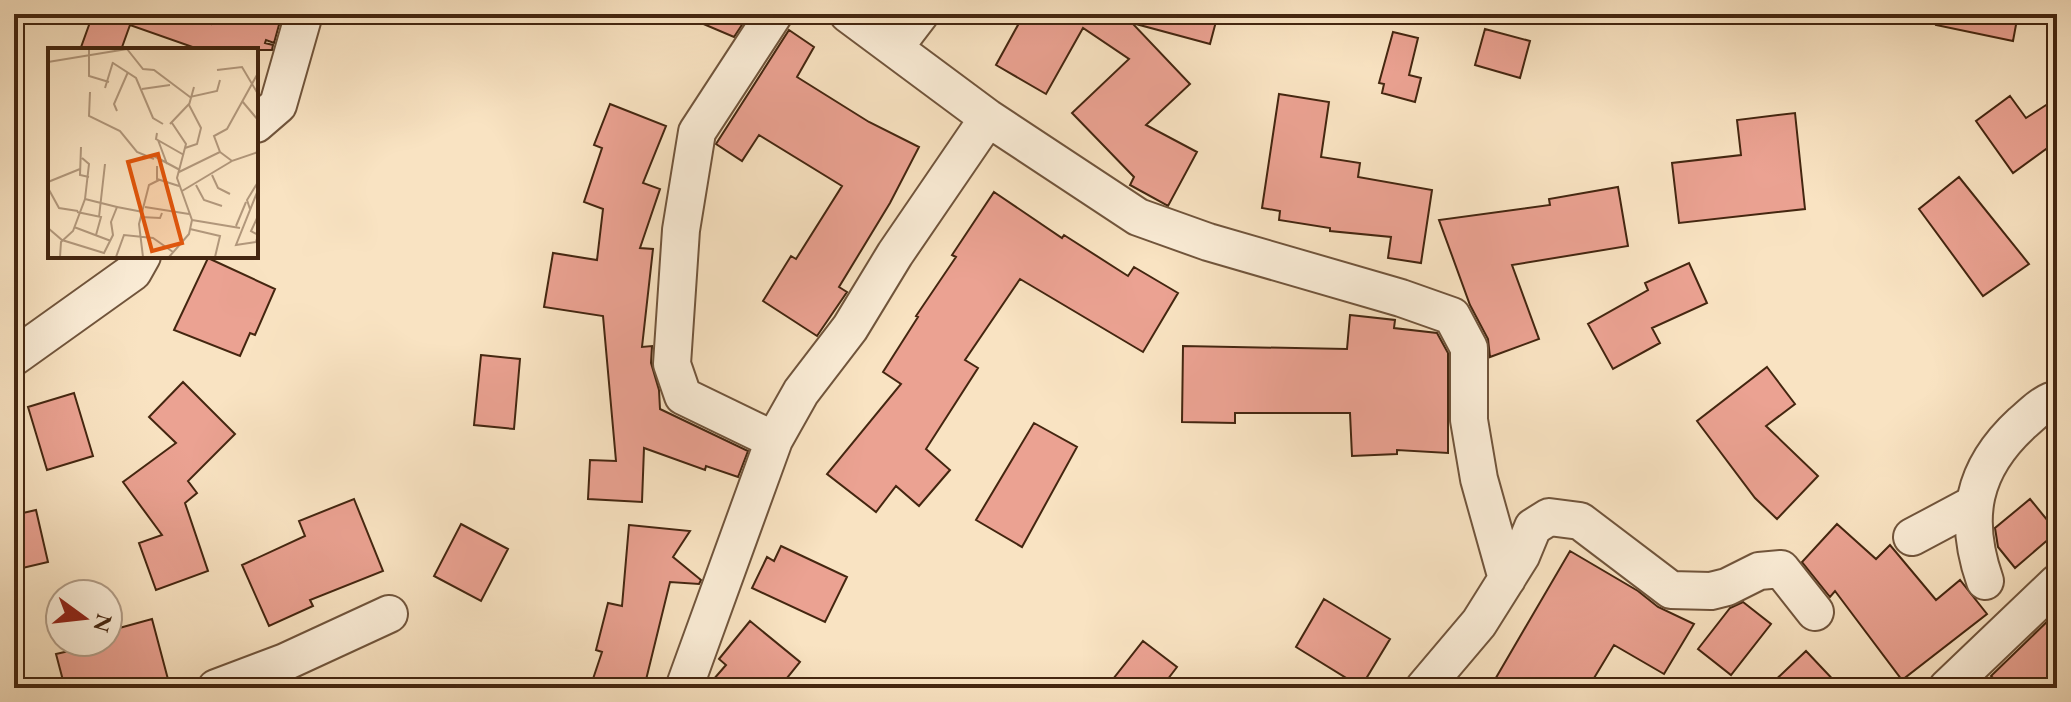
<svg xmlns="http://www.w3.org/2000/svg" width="2071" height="702" font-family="'EB Garamond',serif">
	<rect width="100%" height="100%" fill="#f9e3c2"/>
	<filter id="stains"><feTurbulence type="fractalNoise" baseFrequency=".0025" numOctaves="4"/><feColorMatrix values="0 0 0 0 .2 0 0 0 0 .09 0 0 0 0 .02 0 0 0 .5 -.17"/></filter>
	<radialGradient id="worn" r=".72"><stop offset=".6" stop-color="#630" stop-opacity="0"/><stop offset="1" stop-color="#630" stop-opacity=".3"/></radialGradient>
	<path fill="#eba292" stroke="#442610" stroke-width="2" d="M93 14H183L211 24 212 20 203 17V14H282L274 43 266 40 265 43 273 45 272 50H201L130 25 121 50H80Z
		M680 14H749L734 37Z
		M1024 14H1123L1128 20 1129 14H1218L1210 44 1132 23 1190 84 1146 125 1197 152 1168 206 1130 185 1134 177 1072 113 1129 59 1083 28 1046 94 996 65Z
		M1938 14H2018L2013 41 1936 25Z
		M1485 29 1530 41 1520 78 1475 65Z
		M789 30 814 47 797 77 869 122 919 147 890 203 839 287 847 292 817 336 763 301 791 256 796 259 842 186 759 135 742 161 716 144Z
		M1393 32 1418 38 1409 75 1421 78 1415 102 1382 93 1384 84 1379 83Z
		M1279 94 1329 102 1321 157 1360 163 1358 177 1432 190 1421 263 1388 258 1391 237 1330 231V228L1279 220 1280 211 1262 208Z
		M2010 96 2026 118 2057 98V141L2013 173 1976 121Z
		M610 104 666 126 643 183 660 189 640 248 653 249 642 347 652 346 651 363 659 390 660 409 748 451 738 477 706 466 705 470 644 448 642 502 588 499 590 460 616 461 603 316 544 307 553 253 597 260 603 209 584 202 602 148 594 145Z
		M1795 113 1805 209 1679 223 1672 163 1741 155 1737 120Z
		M1959 177 2029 264 1983 296 1919 209Z
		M1618 187 1628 246 1512 265 1539 339 1490 357 1488 339 1470 305 1439 220 1550 205 1549 199Z
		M994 192 1062 238 1064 235 1128 276 1134 267 1178 293 1143 352 1020 279 965 360 978 368 926 449 950 470 919 506 896 486 876 512 827 474 901 384 883 372 918 317 916 316 956 257 952 255Z
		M208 258 275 289 255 335 250 333 240 356 174 330Z
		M1689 263 1707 303 1652 328 1660 343 1613 369 1588 324 1648 290 1645 283Z
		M1350 315 1395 320 1394 328 1437 333 1448 353V453L1397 450V454L1352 456 1350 413H1235V423L1182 422 1183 346 1347 349Z
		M481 355 520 359 514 429 474 425Z
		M1767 367 1795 404 1766 426 1818 476 1777 519 1755 498 1697 421Z
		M183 382 235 434 188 481 197 493 185 503 208 571 156 590 139 543 162 535 123 482 176 443 149 417Z
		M74 393 93 456 47 470 28 407Z
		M1034 423 1077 447 1022 547 976 520Z
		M354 499 383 571 310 600 313 606 269 626 242 565 305 536 299 521Z
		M2030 499 2057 532 2015 568 1998 547 1995 528Z
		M36 510 48 562 14 570V515Z
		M461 524 508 549 481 601 434 576Z
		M1837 524 1876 559 1890 545 1936 600 1960 580 1987 614 1902 680 1835 591 1830 597 1802 562Z
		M629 525 690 531 673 557 701 580 699 584 670 582 644 688H590L602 652 596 650 608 603 622 606Z
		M781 546 847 577 825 622 752 588 767 557 774 561Z
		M1570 551 1638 591 1658 607 1694 624 1664 674 1614 645 1588 688H1490Z
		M1324 599 1390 639 1361 687 1296 647Z
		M1743 602 1771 624 1731 675 1698 649 1730 608Z
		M2057 612V672L2040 688H2003L1991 676Z
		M152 619 169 683 150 688H65L56 654 108 642 114 638 112 630Z
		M750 621 800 662 779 688H706L726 665 719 659Z
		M1143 641 1177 667 1161 688H1106Z
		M1806 651 1841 688H1767Z"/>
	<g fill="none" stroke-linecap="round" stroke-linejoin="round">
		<g stroke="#71553c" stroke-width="40">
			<path id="street" d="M774 14 697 132 681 230 672 364 683 396 774 440
				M848 14 988 118 1138 217 1208 242 1401 298 1452 316 1469 348V420L1479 479 1507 579
				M894 48 920 14
				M256 124 278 105 304 14
				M14 357 133 272 142 256
				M1912 537 1974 504
				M1985 581C1963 518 1972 469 2022 423 2032 415 2039 406 2051 401L2057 406
				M216 688 285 662 389 614
				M684 688 774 440 801 392 850 328 895 254 988 118
				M1424 688 1479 623 1521 556 1533 527 1549 517 1580 521 1671 590 1711 591 1727 587 1759 571 1781 569 1815 612
				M1947 688 2057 583"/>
		</g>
		<use href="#street" stroke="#fbedd7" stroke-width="36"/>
	</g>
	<g transform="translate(48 48)">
		<rect width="210" height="210" fill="#f9e3c2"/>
		<path fill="none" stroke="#b1977b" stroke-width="2" d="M41 1V28L61 34M79 1 95 21 106 22 142 49 169 43 172 32M0 14 79 1M65 15 88 30 105 70 115 76M169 22 194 19 210 46M57 40 65 14M94 41 122 37M42 44 41 68 72 83 89 104 106 111M194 53 210 72M69 63 66 56 80 24M122 76 141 56M109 85 108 91 136 107M110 92 119 116M33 99 32 127 41 129M137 100 149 96 153 80 141 57 146 39M172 104 184 113 210 104M104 107 132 122M109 118V131L131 138M131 124 172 104 166 88 179 81 210 25M164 127 170 140 182 146M0 134 32 121M148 137 156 152 174 158M0 140 11 160 30 163M210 142 188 197 208 194 210 187 203 183 210 168M134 143 184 113M69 159 95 164M97 159 141 166M202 161 199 152 210 134M29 164 53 169 48 187M51 169 57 116M93 169 112 170 114 165M144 172 192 180M188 178 198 154M26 179 63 193M0 180 14 192 56 205 65 187 63 174 69 159 37 151M142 181 172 188 167 209M12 209 13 194 25 183 37 151 41 116 34 110M68 209 76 187 105 190 125 204M95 209 91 176 101 137 111 132M121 209 141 186 144 172 129 130 138 96 124 75"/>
		<path fill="#e0560c" fill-opacity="0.15" stroke="#e0560c" stroke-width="4" d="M110 106 134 195 104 203 80 114Z"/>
		<rect width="210" height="210" fill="none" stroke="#442610" stroke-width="4"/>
	</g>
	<rect width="2071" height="702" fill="none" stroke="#f9e3c2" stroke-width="48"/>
	<rect x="16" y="16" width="2039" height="670" fill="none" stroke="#442610" stroke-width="4"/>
	<rect x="24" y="24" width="2023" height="654" fill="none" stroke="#442610" stroke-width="2"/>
	<g transform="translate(84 618) rotate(105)"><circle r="38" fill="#fbedd7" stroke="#b29d87" stroke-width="2"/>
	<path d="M0-6L14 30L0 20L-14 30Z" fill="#8f2418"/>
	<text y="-12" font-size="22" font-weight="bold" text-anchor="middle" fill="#442610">N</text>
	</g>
	<rect width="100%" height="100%" filter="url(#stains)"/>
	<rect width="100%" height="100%" fill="url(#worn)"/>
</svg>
